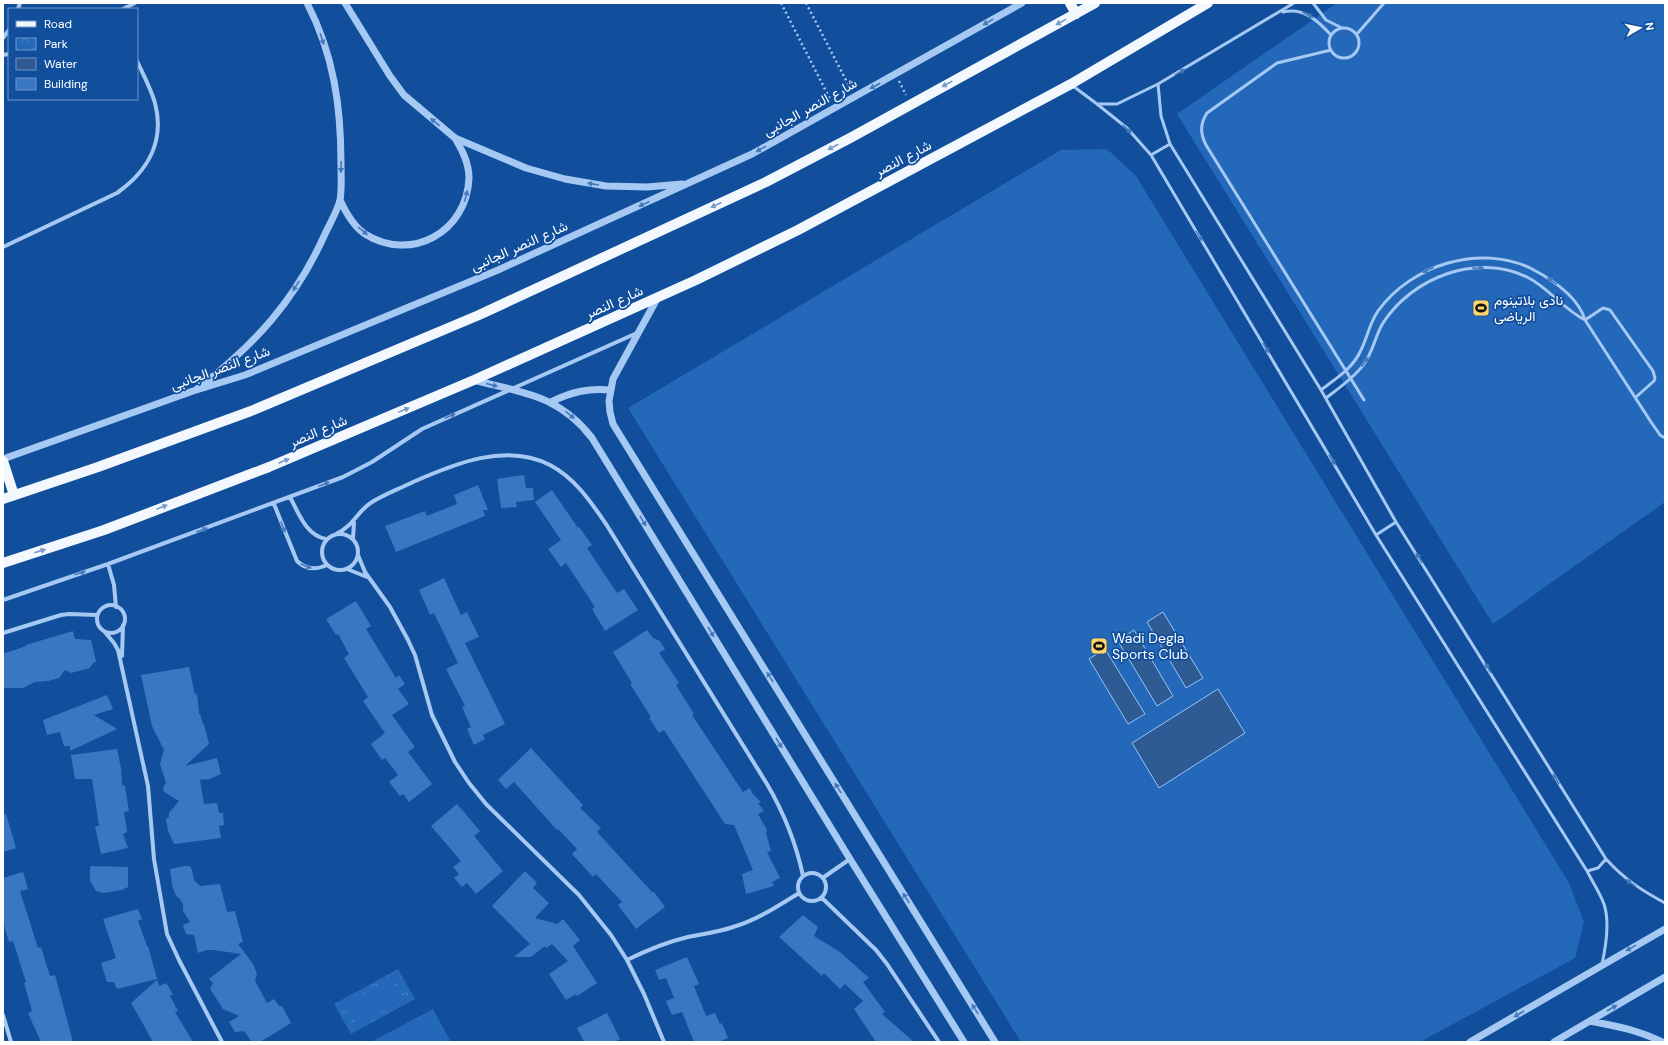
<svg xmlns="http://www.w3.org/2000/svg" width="1668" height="1045" font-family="'DM Sans',Vazirmatn,sans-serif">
	<defs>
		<pattern id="park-crowns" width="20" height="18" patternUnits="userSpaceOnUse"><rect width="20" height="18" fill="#2468ba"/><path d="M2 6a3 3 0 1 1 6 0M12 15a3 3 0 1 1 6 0" fill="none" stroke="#457fc4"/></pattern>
	</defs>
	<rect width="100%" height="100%" fill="#114e9c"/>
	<path fill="url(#park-crowns)" d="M398 969 415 999 351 1034 334 1004Z"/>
	<path fill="#2468ba" d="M1337 3H1665V502L1493 624 1177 114Z
		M1107 149 1136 176 1569 883 1584 922 1575 958 1420 1042H1021L628 408 1061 150Z
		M391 980 402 1001 358 1025 347 1004Z
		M433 1009 451 1042H371Z"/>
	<path fill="#2f5b95" stroke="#98c4f7" d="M1163 612 1203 678 1186 688 1147 622Z
		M1134 630 1173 696 1157 706 1118 641Z
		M1105 649 1145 714 1128 724 1089 659Z
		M1218 689 1245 733 1159 788 1132 743Z"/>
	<path fill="#3a77c3" d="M524 475 526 488H533L534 500 516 502 517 507 501 508 497 479Z
		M478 485 488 510H483L485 516 396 552 385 526 425 511 427 516 457 504 454 495Z
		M552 490 578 528 579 527 592 545 587 548 617 593 624 589 638 610 605 631 592 609 595 607 566 563 561 567 548 549 561 540 535 502Z
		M444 578 461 615 467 612 479 637 465 643 505 724 483 735 485 739 474 745 467 729 471 727 462 707 465 706 446 669 458 663 434 613 430 615 419 590Z
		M356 601 371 626 366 629 396 678 399 675 405 684 398 689 409 704 392 715 415 747 408 752 432 784 409 802 403 794 400 796 389 782 398 775 385 758 382 760 371 744 385 733 363 701 368 697 344 658 349 654 338 634 336 635 326 619Z
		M647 630 653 638 660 641 665 649 659 653 679 683 676 685 694 714 692 715 743 792 750 788 752 793 761 802 758 803 764 811 758 814 767 830 766 833 771 851 767 852 780 878 772 882 774 886 746 894 742 874 753 870 734 825 725 824 664 730 659 733 649 718 651 717 630 684 632 683 613 652Z
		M73 631 75 639 91 640 96 662 93 663 90 668 71 673 65 670 59 678 48 681 35 682 23 688H3V654L26 646V645Z
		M189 667 195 695 197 693 199 714H200L203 724H204L209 744 185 766 217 758 221 774 210 779 200 780 204 804 217 803 219 813H223L224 825 219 826 221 838 174 844 168 831 166 819 169 817V813L179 801 164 792 163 787 166 783 160 764 164 750 152 726 141 675Z
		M107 695 113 709 94 715 117 729 70 751V746H64L60 732 47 735 43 720Z
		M531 748 583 805 580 808 601 828 597 832 652 892H654L665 907 636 929 618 905 622 902 596 874 593 877 572 854 577 849 558 829 557 830 514 782 506 789 498 780Z
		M117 749 121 768 122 785 125 786 129 811 124 812 127 832 123 834 128 848 101 854 95 826H99L92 779H75L71 755Z
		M457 804 480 831 474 836 503 871 476 894 467 883 462 887 454 878 459 874 453 867 461 861 431 826Z
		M3 814H6L16 848 3 852Z
		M90 866 128 867V887L122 890 104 893 96 891 90 881Z
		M185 866H190L192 870 194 880 200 886 220 884 227 912 235 911 243 942 238 944 253 964 257 974 255 981 267 1003 274 999 279 1006H282L291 1023 260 1042H252L244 1031 235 1032 229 1022 239 1016 223 1009 210 989 213 983 209 979 241 954 214 950H206L198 953 194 935 186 934 183 925 190 922 183 911V904L179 898 176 896 172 885 170 869Z
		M525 871 537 883 533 888 549 903 535 918 557 924 563 919 580 940 573 946 597 983 577 996 576 994 566 1000 549 974 568 961 552 944 546 948 545 946 531 957H514L530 944 492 906Z
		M23 872 28 889 20 891 38 948 41 947 50 976 55 975 73 1042H41L28 1013 32 1011 24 983 26 982 13 941 9 942 3 922V878Z
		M138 909 142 919 138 921 147 946H148L157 979 117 989 114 982H107L101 963 116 958 103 919Z
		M803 915 818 927 814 936 840 952 869 978 863 982 885 1012 882 1014 914 1042H876L854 1009 863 1001 845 984 840 989 824 973 822 976 779 937Z
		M687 957 699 984 694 986 706 1016 715 1013 720 1024 722 1023 728 1038 719 1042H694L682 1012 672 1015 666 1001 674 998 666 978 659 980 655 970Z
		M157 980 159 986 166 983 173 994 170 996 178 1011 175 1012 193 1042H153L138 1015 131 1003Z
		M607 1013 620 1039 615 1042H584L577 1028Z"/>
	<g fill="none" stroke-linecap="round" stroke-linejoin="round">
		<path stroke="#a6c9f4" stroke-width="2.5" stroke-dasharray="2 3" stroke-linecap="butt" d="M781 3 830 99
			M806 3 850 88
			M899 81 906 95"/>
		<path stroke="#a6c9f4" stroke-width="3" d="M1313 3 1326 20 1342 28
			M1283 12C1304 7 1318 21 1331 35
			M1329 43a15 15 0 1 1 30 0a15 15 0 1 1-30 0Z
			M1357 34 1384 3
			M1331 50 1277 63 1207 113C1200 124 1200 133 1206 145L1364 400
			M1158 84 1161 116 1170 144 1321 390 1396 522 1606 859C1624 879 1641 890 1665 903
			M1073 86 1097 104H1117L1158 84 1294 3
			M1097 104 1127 128 1151 155 1376 535 1587 871C1592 881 1600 893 1604 904 1610 922 1606 946 1602 964
			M1151 155 1170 144
			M1585 320 1603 308 1610 310 1653 371 1655 378 1654 381 1636 397
			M1321 390C1335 379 1352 369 1360 352 1367 339 1369 324 1378 311 1411 265 1480 243 1532 269 1553 280 1578 296 1585 320L1651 422 1660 435 1665 438
			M1326 398C1339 388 1355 377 1364 364 1373 352 1375 336 1383 323 1413 277 1476 253 1527 277 1549 288 1563 309 1585 320
			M1376 535 1396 522
			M1587 871 1598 868 1606 859"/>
		<path stroke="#a6c9f4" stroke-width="4" d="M18 9 20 3
			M123 9 135 3
			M3 38 9 30
			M3 55 9 54
			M3 247 117 193C148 171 165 141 155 103 151 89 143 74 137 61
			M290 497C299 514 306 535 326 539
			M274 504 297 561C306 570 316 570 327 565
			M322 552a18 18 0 1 1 36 0a18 18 0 1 1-36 0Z
			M336 534C355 525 356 512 372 502 385 494 399 489 413 482 454 464 506 442 550 465 575 478 591 502 606 524L767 784C784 813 796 843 803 876
			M353 538 354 523
			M358 555 365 572 390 607 407 638 415 655 432 715 455 762 469 783 486 804 579 895 611 935 627 960 644 994 664 1042
			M108 564 114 585 116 607
			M347 569 367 577
			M3 600 108 564 343 477 372 462 422 429 637 333
			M97 619a14 14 0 1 1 28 0a14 14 0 1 1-28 0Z
			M104 631 114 643 118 650 148 786 154 859 167 934 179 960 222 1042
			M3 633 61 615 69 614 97 615
			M122 656 123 625
			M798 887a14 14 0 1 1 28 0a14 14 0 1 1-28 0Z
			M824 877 850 859
			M822 898 876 950 887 964 939 1042
			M627 960C647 950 667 942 688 937 703 934 719 932 733 927 757 920 778 906 799 893
			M3 1015 11 1042"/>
		<path stroke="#a6c9f4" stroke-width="7" d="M345 3 390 76 404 95 455 138 526 168 565 179 606 186 647 187 682 184
			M340 200C346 213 353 226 365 234 411 263 467 232 469 178 469 163 462 150 455 138
			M658 297 613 379 609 401 610 412 613 424 995 1042
			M474 380C523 393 559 395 592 438L850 859 964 1042
			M198 388C255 345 296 299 325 234 330 223 337 212 340 200 342 190 341 175 341 164 341 107 334 55 307 3
			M551 402C571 392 588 388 610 390
			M3 459 193 391 245 375 498 270 752 154 1022 3
			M1590 1021C1616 1026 1638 1030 1662 1042
			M1470 1042 1665 929
			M1554 1042 1665 977"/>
		<path stroke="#f3f8ff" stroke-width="10" d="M1070 3 1076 14
			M3 461 14 495
			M3 499 98 467 251 411 479 315 766 182 852 137 1095 3
			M3 563 104 530 269 467 474 380 696 280 798 230 1071 84 1208 3"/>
	</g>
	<defs><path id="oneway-solid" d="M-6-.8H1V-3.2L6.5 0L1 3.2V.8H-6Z"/></defs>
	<g fill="#4579bb">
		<use href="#oneway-solid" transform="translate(1308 15) rotate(28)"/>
		<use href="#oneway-solid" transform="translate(988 22) rotate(151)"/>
		<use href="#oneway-solid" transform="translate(322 39) rotate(71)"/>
		<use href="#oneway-solid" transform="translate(1180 72) rotate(-31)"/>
		<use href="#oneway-solid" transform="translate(875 86) rotate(152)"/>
		<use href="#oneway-solid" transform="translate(435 122) rotate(-141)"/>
		<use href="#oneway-solid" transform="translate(1127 129) rotate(43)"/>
		<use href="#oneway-solid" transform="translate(761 149) rotate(151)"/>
		<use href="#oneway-solid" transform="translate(341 167) rotate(91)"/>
		<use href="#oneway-solid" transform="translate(593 184) rotate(-171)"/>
		<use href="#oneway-solid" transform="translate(466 196) rotate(-75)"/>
		<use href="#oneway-solid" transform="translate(644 204) rotate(156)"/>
		<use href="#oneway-solid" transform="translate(363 231) rotate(40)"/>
		<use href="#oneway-solid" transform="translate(1199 236) rotate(59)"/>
		<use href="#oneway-solid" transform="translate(1478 268) rotate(-3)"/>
		<use href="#oneway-solid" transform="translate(1428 270) rotate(156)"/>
		<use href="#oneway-solid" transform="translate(1552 281) rotate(-145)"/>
		<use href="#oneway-solid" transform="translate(296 286) rotate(124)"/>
		<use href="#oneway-solid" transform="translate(1266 348) rotate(59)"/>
		<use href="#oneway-solid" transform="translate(1365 362) rotate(-55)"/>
		<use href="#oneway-solid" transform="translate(492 385) rotate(14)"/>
		<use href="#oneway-solid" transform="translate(570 415) rotate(39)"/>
		<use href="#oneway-solid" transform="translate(450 416) rotate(-24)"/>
		<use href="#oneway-solid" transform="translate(1332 460) rotate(59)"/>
		<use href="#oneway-solid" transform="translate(324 484) rotate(-21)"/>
		<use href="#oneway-solid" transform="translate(643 521) rotate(59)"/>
		<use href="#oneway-solid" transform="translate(283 527) rotate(68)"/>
		<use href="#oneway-solid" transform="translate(202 530) rotate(-20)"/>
		<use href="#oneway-solid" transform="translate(1419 558) rotate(-122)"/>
		<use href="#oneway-solid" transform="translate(306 566) rotate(23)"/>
		<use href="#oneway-solid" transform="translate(80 573) rotate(-18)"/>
		<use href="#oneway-solid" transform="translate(711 632) rotate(59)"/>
		<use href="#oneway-solid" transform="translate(1488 668) rotate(-122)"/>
		<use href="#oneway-solid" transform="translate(770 677) rotate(-122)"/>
		<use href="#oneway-solid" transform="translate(779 743) rotate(59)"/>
		<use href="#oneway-solid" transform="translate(1556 779) rotate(-122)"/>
		<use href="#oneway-solid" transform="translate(838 788) rotate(-122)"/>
		<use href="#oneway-solid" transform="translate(1631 883) rotate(-143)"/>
		<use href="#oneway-solid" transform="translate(906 898) rotate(-122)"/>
		<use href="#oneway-solid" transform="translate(1631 948) rotate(151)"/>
		<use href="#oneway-solid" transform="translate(1612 1008) rotate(-30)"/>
		<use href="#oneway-solid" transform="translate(975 1009) rotate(-122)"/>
		<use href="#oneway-solid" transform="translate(1519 1014) rotate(150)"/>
	</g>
	<g fill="#779ac9">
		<use href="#oneway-solid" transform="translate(1061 22) rotate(151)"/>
		<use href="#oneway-solid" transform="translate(947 84) rotate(151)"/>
		<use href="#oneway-solid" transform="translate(833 147) rotate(152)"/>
		<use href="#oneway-solid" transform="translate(716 205) rotate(155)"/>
		<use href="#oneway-solid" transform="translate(404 410) rotate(-23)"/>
		<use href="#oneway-solid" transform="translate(284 461) rotate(-23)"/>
		<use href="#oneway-solid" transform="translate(162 507) rotate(-21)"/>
		<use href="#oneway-solid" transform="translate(40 551) rotate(-18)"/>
	</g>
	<defs>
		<g id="stadium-square" transform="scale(0.9)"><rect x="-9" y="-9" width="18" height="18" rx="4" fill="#ffd469" stroke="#114e9c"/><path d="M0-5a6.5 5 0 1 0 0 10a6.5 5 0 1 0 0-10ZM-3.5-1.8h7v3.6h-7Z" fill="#111"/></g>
	</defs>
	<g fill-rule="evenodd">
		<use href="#stadium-square" x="1481" y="308"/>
		<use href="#stadium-square" x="1099" y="646"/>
	</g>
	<g text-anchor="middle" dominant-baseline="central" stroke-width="3.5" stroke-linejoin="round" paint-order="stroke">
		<g font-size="14" fill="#fff" stroke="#114e9c">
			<text transform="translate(810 107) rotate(-29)">شارع النصر الجانبى</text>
			<text transform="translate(903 158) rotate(-28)">شارع النصر</text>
			<text transform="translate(519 246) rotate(-24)">شارع النصر الجانبى</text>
			<text transform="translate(614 302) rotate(-24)">شارع النصر</text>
			<text transform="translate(220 368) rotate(-20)">شارع النصر الجانبى</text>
			<text transform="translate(318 431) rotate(-23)">شارع النصر</text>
		</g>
		<g font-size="14" fill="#fff" stroke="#114e9c" text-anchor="start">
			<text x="1494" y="300">نادى بلاتينوم<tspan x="1494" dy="16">الرياضى</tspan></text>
			<text x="1112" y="638">Wadi Degla<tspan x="1112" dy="16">Sports Club</tspan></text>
		</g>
	</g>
	<rect width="1668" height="1045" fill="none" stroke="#ffffff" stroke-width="8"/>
	<rect x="8" y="8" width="130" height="92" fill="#114e9c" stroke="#7095c4"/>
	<rect x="16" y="21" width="20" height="6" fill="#f3f8ff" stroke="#7095c4"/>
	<text x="44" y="28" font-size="12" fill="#ffffff">Road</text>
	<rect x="16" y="38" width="20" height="12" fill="url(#park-crowns)" stroke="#7095c4"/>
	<text x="44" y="48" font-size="12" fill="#ffffff">Park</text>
	<rect x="16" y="58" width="20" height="12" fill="#2f5b95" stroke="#7095c4"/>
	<text x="44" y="68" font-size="12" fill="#ffffff">Water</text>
	<rect x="16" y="78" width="20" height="12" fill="#3a77c3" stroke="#7095c4"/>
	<text x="44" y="88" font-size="12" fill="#ffffff">Building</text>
	<g transform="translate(1640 28) rotate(81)" stroke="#114e9c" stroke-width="3" paint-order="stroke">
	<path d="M0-3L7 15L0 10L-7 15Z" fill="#ffffff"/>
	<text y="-6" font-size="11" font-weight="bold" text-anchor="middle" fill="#ffffff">N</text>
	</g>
</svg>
